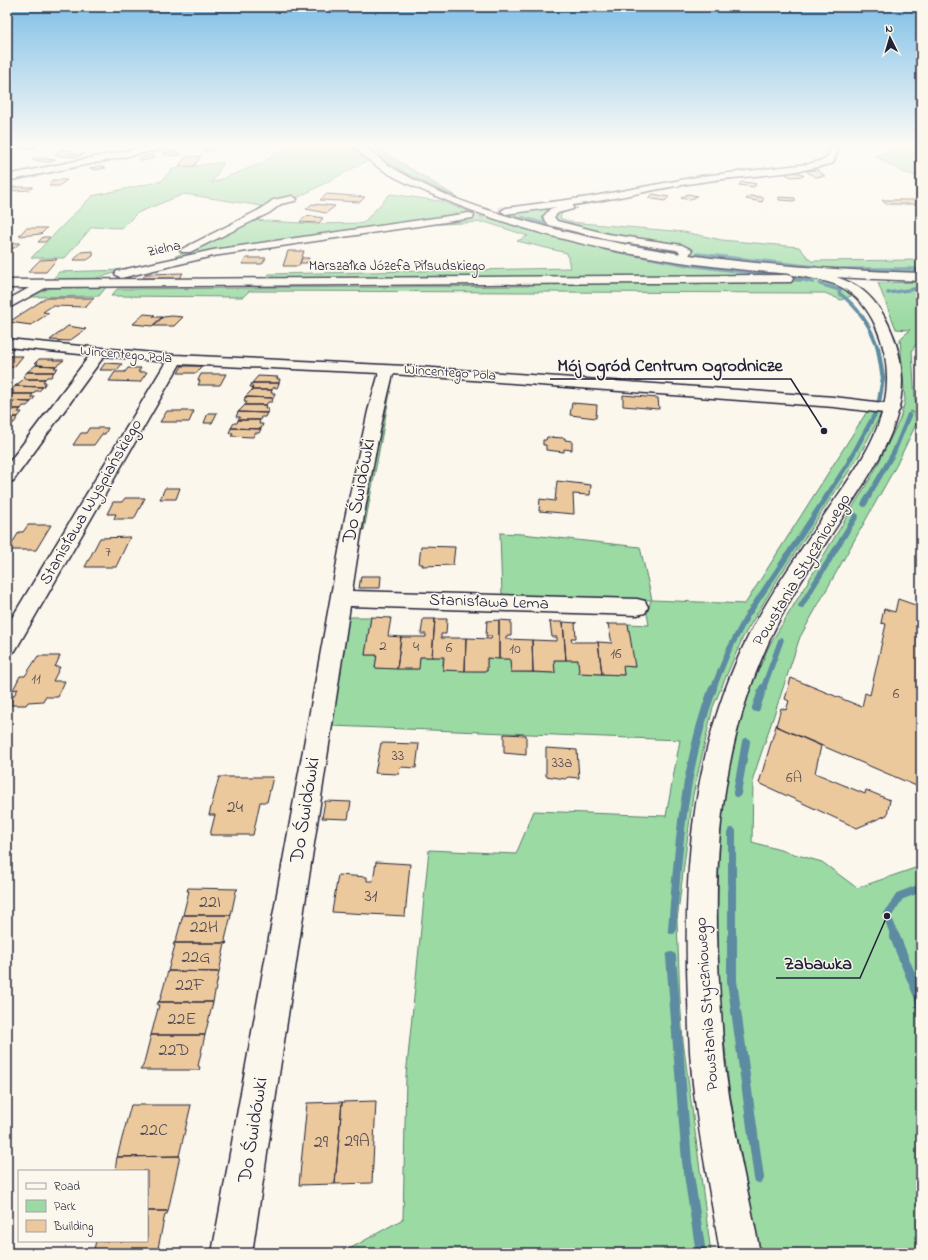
<svg xmlns="http://www.w3.org/2000/svg" width="928" height="1260" font-family="'Indie Flower',sans-serif">
	<rect width="100%" height="100%" fill="#fbf7ec"/>
	<filter id="ink" filterUnits="userSpaceOnUse"><feTurbulence type="fractalNoise" baseFrequency=".025" numOctaves="2"/><feDisplacementMap in="SourceGraphic" scale="8" xChannelSelector="R" yChannelSelector="G"/><feConvolveMatrix kernelMatrix="1 2 1 2 8 2 1 2 1" color-interpolation-filters="sRGB"/></filter>
	<g filter="url(#ink)">
		<path fill="#9bdaa3" stroke="#5e7e6f" d="M287 146H352L367 161 299 197 282 198 274 200 261 210 243 220 262 206 184 194 137 213 122 228 92 227 65 258H31L92 196 162 181 172 169 224 162 212 183 262 163Z
			M372 146H379L385 153 455 196C426 183 394 171 372 146Z
			M900 146H921V178L900 171 875 156Z
			M390 194 440 201 476 214 361 228 166 261 250 220 317 224 363 223Z
			M573 204 546 214 542 218 550 223 680 250 675 253 592 237 506 214V213Z
			M578 208 562 213 560 218 570 222 684 232 722 240 799 247 811 261 921 260V273L812 268 695 255C674 236 633 240 606 235 589 232 572 226 556 221L552 217C557 209 569 209 578 208Z
			M476 216 490 218 538 233 670 259 730 269 823 280 840 285 851 296 841 300 825 293 249 291 243 297 111 296 117 289 529 286V283L801 281 772 277 267 278 269 274 570 268 567 253 517 241 528 236 485 222 401 226Z
			M125 270 90 280H52L59 272Z
			M921 282V335L912 351 915 401H921V414L909 411 919 418 896 466 800 637 753 778 752 842 822 862 857 888 921 866V1253H759L752 1227 729 1087 719 988 716 868 725 789 741 711 769 646 874 472 900 419 905 401 900 339 910 330 896 329 878 283Z
			M107 286 99 296 30 297 50 288Z
			M389 372H394L364 530H358Z
			M868 410 881 414 859 456 779 577 743 637 713 707 693 795 677 920 680 999 683 1041 711 1253H342L403 1219 406 1076 429 850 516 854 534 811 666 816 680 740 331 726 349 617H371L365 655H377L375 668 418 669 420 657H443V670L487 671V658L510 659 511 672 555 673 554 660H578L579 673 624 675 623 666 634 667 628 624 649 625 647 614 651 600 502 596 500 533 522 534 640 547 652 600 745 604Z"/>
		<g fill="none" stroke-linecap="round" stroke-linejoin="round">
			<path stroke="#5d8ba1" stroke-width="2.5" d="M522 217 555 226"/>
			<path stroke="#5d8ba1" stroke-width="3.5" d="M642 245 677 251
				M605 249 688 265 795 278 813 282
				M697 254 815 267
				M842 269H921
				M820 284 840 290 839 293C858 307 871 326 878 349
				M888 293 921 288"/>
			<path stroke="#5d8ba1" stroke-width="4.5" d="M878 348 883 378 879 402
				M826 497 847 465 876 412
				M868 497 894 452 909 415"/>
			<path stroke="#5d8ba1" stroke-width="5.5" d="M864 504 869 496
				M801 606 856 516
				M713 689 728 652 747 616 827 496
				M763 689 781 640"/>
			<path stroke="#5d8ba1" stroke-width="8" d="M756 708 763 688
				M737 793 746 742
				M732 832V938
				M672 930C678 849 684 765 713 688
				M896 938 887 916 900 896 921 888"/>
			<path stroke="#5d8ba1" stroke-width="10" d="M732 937V981L759 1178
				M895 937 919 996 921 1006
				M671 957 687 1162 701 1253"/>
		</g>
		<path fill="#ecc99d" stroke="#22223b" d="M20 146H34L37 147 28 149 17 147Z
			M207 146H218L220 147 207 151 202 149Z
			M62 150 74 151 69 154H85L76 157 54 155Z
			M175 151 181 154 172 156 163 153Z
			M151 155 155 158 141 161 138 159Z
			M201 156 194 166H179L186 157Z
			M38 158 55 160 49 162 32 160Z
			M101 166 106 168 94 170 90 168Z
			M817 170 825 176 815 177 806 171Z
			M797 172 804 176 791 177 784 173Z
			M52 180H67L59 186H49Z
			M741 182 752 183 756 184 754 187 739 185Z
			M13 187H33L29 190 9 191Z
			M327 194 365 197 360 202 320 200Z
			M653 194 669 197 665 201 648 198Z
			M688 194 697 196 690 200 681 198Z
			M749 196 761 197 764 198 762 202 746 199Z
			M779 197 795 198V201L779 200Z
			M882 200H921V204H886Z
			M312 204 324 205 335 206 326 213 306 209Z
			M304 217 312 216 323 218 319 223 300 222Z
			M26 228H47L41 234 19 236Z
			M43 237H50L45 242H38Z
			M7 243H20L14 248 7 249Z
			M93 251V256L87 260H74L81 252Z
			M288 251H304L299 266H283Z
			M246 258H266L262 264H242Z
			M302 258H309L307 263H300Z
			M57 259 46 272H28L40 260Z
			M183 273 180 278H143L146 274Z
			M46 298H94L86 307 52 306 43 312 49 313 31 325 9 322Z
			M144 314 155 315 153 317H162L152 326 133 324Z
			M172 316 183 317 174 326H153L163 317Z
			M68 326 86 329 69 341 50 340Z
			M7 356H23L14 367H7Z
			M39 359H54L53 360H64L56 366 36 365 38 363H35Z
			M105 363 122 364 117 370H100Z
			M36 365 56 366 54 368H58L54 372H27Z
			M182 366H201L197 373H178Z
			M128 368H141L138 372H147L140 382 109 381 115 372H125Z
			M27 372H54L51 377H47L45 379H24L26 377H23Z
			M201 374H226L220 385H198L200 381 198 380Z
			M258 376 278 377 277 379H280L279 383H252Z
			M24 379H45L43 382H46L43 387 15 386Z
			M252 383H279L277 388 274 387 272 390H252L253 387H250Z
			M15 386 43 387 39 391H35L33 394H12L14 391H11Z
			M252 390H272L271 393H275L273 398 245 397Z
			M12 394H33L31 397H35L31 402 7 401V397Z
			M623 395 658 398 659 409 623 406Z
			M245 397 273 398 272 402H268L266 405H245L247 402H244Z
			M7 401 31 402 27 406H23L21 409H7Z
			M572 403 597 405 596 418 570 415Z
			M245 405H266L265 408H269L267 413 238 412Z
			M7 409H21L18 412H22L18 417H7Z
			M167 411H194L189 422H160Z
			M238 412 267 413 265 417H261L260 420H238L240 417H236Z
			M208 413H217L212 423H204Z
			M7 417H18L14 423H10L7 426Z
			M238 420H260L259 424H263L261 429 231 428 234 423H237Z
			M89 428H108L105 434H102L94 445H73L81 433H86Z
			M231 428 261 429 259 433H255L253 437 231 436 233 433H229Z
			M547 437 565 438V440L572 441V450L564 449V452L546 450V445H543V440H546Z
			M557 481 591 485 590 495 573 494 574 514 539 511 540 499 555 501Z
			M165 488H180L176 499H160Z
			M125 498H145L134 519H114L116 514H107L113 502H122Z
			M28 525H51L36 550H8L19 532H23Z
			M130 537 116 567H85L100 538Z
			M421 546 455 547 453 565 422 566 423 564H419Z
			M361 576H381L380 588H359Z
			M898 599 921 607V788L776 726 781 708 786 710 789 701 785 699 791 678 862 707 865 693 870 695 886 624 881 623 884 609 895 612Z
			M371 617 391 618 388 636 401 637 397 669 375 668 377 655H365Z
			M423 619H435L432 657H420L419 669H397L401 637H426V634H421Z
			M435 619H447L446 634H441V638H466L465 671 443 670 444 657H432Z
			M499 620 512 621H511V636H506V639L532 640 533 672H511L510 659H499Z
			M499 620V659L487 658V671H465L466 638 491 639 492 636H486L487 621Z
			M549 622H563L566 660H554L555 673 533 672 532 640 557 641V637H552L550 622Z
			M563 622 577 623H575L576 638H571L572 642H598L602 674 579 673 578 660H566Z
			M606 624H628L635 667 623 666 624 675 602 674 598 642 612 643 608 624Z
			M38 656H60L55 667H60L53 681H65L58 697H45L43 701 28 702 26 705H10L12 698 18 689 13 690 20 676H25Z
			M776 726 821 746 815 773 865 794 866 790 890 800 887 815 857 828 759 783Z
			M504 734 526 735V755L504 753Z
			M381 743 419 744 416 768 400 767 399 774 375 773Z
			M546 748 577 750 579 778 568 777 565 779 546 776Z
			M219 777H273L267 802H260L253 835H210L215 815H209Z
			M325 801 351 802 348 819 322 818Z
			M376 862 410 864 405 916 332 912 338 875 367 877V881H373Z
			M188 888 238 889 236 891 231 915H183L189 891H187Z
			M183 915H231L225 940 227 943H174L176 940Z
			M174 943H227L225 944 219 972 168 971 175 945H173Z
			M168 971 219 972 213 1002H158L160 1000Z
			M158 1002H213L205 1035H151L159 1005H157Z
			M151 1035H205L198 1066 200 1067 199 1070H140L143 1066Z
			M376 1101 372 1183 335 1184 342 1102Z
			M342 1102 335 1184 299 1185 307 1103Z
			M131 1105H191L179 1156 117 1157Z
			M180 1156 168 1211H147V1171H115L117 1157Z
			M147 1211H168L167 1214H165L157 1253H93L96 1241H147Z"/>
		<g fill="none" stroke-linecap="round" stroke-linejoin="round">
			<path stroke="#d0ccc9" stroke-width="10" stroke-dasharray="10 5" stroke-linecap="butt" d="M469 216 506 211"/>
			<g stroke="#22223b" stroke-width="3">
				<path id="street" d="M832 146H840L833 163C790 176 745 175 701 182 658 188 616 199 573 205V209L558 213 554 217 557 221 608 234 682 245 692 250 687 259H679L677 257 680 252 676 250 608 240 549 225 543 217 550 209 556 207 506 214 501 211 506 208 589 197 702 176 809 164 826 159Z
					M292 196 297 199 295 201 281 204 269 213 190 252H182L180 250 261 209 273 200Z
					M469 213 473 214 474 216 473 218 213 256 121 278 115 274 117 271 213 250Z
					M787 275 791 276 793 279 791 282 47 287 7 309V300L29 288H7V280Z
					M7 339 175 355 405 366 834 397 892 404 898 406 900 409 898 412 892 414 834 407 393 374C375 445 363 518 352 591L637 599 645 601 648 607 645 613 637 615 350 606 252 1253H212L345 518 368 411 379 373 180 364 15 651 7 654V626L166 362 104 356 13 481 7 482V465L90 355 7 347Z"/>
			</g>
			<g stroke="#22223b" stroke-width="3">
				<path id="secondary" d="M150 146H167L163 149 7 181V175Z
					M793 267C813 271 833 274 851 283 884 299 902 347 902 381 902 431 869 475 844 515 816 558 786 601 766 648 716 761 712 877 720 998 722 1024 723 1049 726 1075 734 1135 749 1194 760 1253H720C711 1194 698 1135 692 1075 689 1050 689 1024 688 999 683 876 690 760 743 647 765 601 795 559 823 517 851 476 886 433 887 381 888 348 873 303 841 287 825 279 806 278 789 274L787 271Z"/>
			</g>
			<g stroke="#22223b" stroke-width="3">
				<path id="primary" d="M354 146C356 146 361 145 363 146 368 148 383 162 390 166 428 190 474 207 518 219 649 257 785 269 921 273V281C758 275 588 262 436 196 408 184 374 170 354 146Z"/>
			</g>
			<use href="#street" fill="#fbf7ec" fill-rule="evenodd"/>
			<use href="#secondary" fill="#fbf7ec" fill-rule="evenodd"/>
			<use href="#primary" fill="#fbf7ec" fill-rule="evenodd"/>
		</g>
	</g>
	<linearGradient id="sky" x2="0" y2="1"><stop stop-color="#80c0e7"/><stop offset="0.45" stop-color="#fdfbf6"/><stop offset="1" stop-color="#fdfbf6" stop-opacity="0"/></linearGradient>
	<rect width="928" height="323" fill="url(#sky)"/>
	<g text-anchor="middle" dominant-baseline="central" stroke-width="3" stroke-linejoin="round" paint-order="stroke">
		<g font-size="14" fill="#22223b" stroke="#fbf7ec">
			<text transform="translate(164 249) rotate(-12)">Zielna</text>
			<text x="397" y="266">Marszałka Józefa Piłsudskiego</text>
			<text transform="translate(126 355) rotate(5)">Wincentego Pola</text>
			<text transform="translate(450 373) rotate(4)">Wincentego Pola</text>
		</g>
		<g font-size="15" fill="#544c54">
			<text x="108" y="552">7</text>
			<text x="383" y="646">2</text>
			<text x="416" y="647">4</text>
			<text x="449" y="648">6</text>
			<text x="515" y="649">10</text>
			<text x="616" y="654">16</text>
			<text x="36" y="679">11</text>
			<text x="896" y="694">6</text>
			<text x="398" y="756">33</text>
			<text x="562" y="763">33a</text>
			<text x="794" y="778">6A</text>
		</g>
		<g font-size="17" fill="#22223b" stroke="#fbf7ec">
			<text transform="translate(91 502) rotate(-60)">Stanisława Wyspiańskiego</text>
			<text transform="translate(802 570) rotate(-59)">Powstania Styczniowego</text>
			<text transform="translate(489 602) rotate(2)">Stanisława Lema</text>
			<text transform="translate(707 1004) rotate(-94)">Powstania Styczniowego</text>
		</g>
		<g font-size="18" fill="#544c54">
			<text x="235" y="808">24</text>
			<text x="371" y="897">31</text>
			<text x="210" y="903">22I</text>
			<text x="204" y="928">22H</text>
			<text x="196" y="958">22G</text>
			<text x="190" y="986">22F</text>
			<text x="182" y="1020">22E</text>
			<text x="174" y="1051">22D</text>
			<text x="154" y="1131">22C</text>
			<text x="357" y="1142">29A</text>
			<text x="321" y="1143">29</text>
		</g>
		<g font-size="20" fill="#22223b" stroke="#fbf7ec">
			<text transform="translate(360 491) rotate(-79)">Do Świdówki</text>
			<text transform="translate(306 810) rotate(-81)">Do Świdówki</text>
			<text transform="translate(254 1130) rotate(-81)">Do Świdówki</text>
		</g>
	</g>
	<path fill="none" stroke="#22223b" stroke-width="1.5" d="M824 431L791 379H550M887 916L860 978H776"/>
	<g fill="#22223b" stroke="#fbf7ec" stroke-width="1.5">
		<circle cx="824" cy="431" r="4"/>
		<circle cx="887" cy="916" r="4"/>
	</g>
	<g font-size="18" text-anchor="middle" font-weight="bold" fill="#22223b" stroke="#fbf7ec" stroke-width="3" stroke-linejoin="round" paint-order="stroke">
		<text x="670" y="371">Mój Ogród Centrum Ogrodnicze</text>
		<text x="818" y="969">Zabawka</text>
	</g>
	<rect width="928" height="1260" fill="none" stroke="#fbf7ec" stroke-width="24"/>
	<rect x="12" y="12" width="904" height="1236" fill="none" stroke="#22223b" stroke-width="1.5" filter="url(#ink)"/>
	<rect x="18" y="1170" width="130" height="72" fill="#fbf7ec" stroke="#a4a2a5"/>
	<rect x="26" y="1183" width="20" height="6" fill="#fbf7ec" stroke="#a4a2a5"/>
	<text x="54" y="1190" font-size="12" fill="#22223b">Road</text>
	<rect x="26" y="1200" width="20" height="12" fill="#9bdaa3" stroke="#a4a2a5"/>
	<text x="54" y="1210" font-size="12" fill="#22223b">Park</text>
	<rect x="26" y="1220" width="20" height="12" fill="#ecc99d" stroke="#a4a2a5"/>
	<text x="54" y="1230" font-size="12" fill="#22223b">Building</text>
	<g transform="translate(890 38) rotate(355)" stroke="#fbf7ec" stroke-width="3" paint-order="stroke">
	<path d="M0-3L7 15L0 10L-7 15Z" fill="#22223b"/>
	<text y="-6" font-size="11" font-weight="bold" text-anchor="middle" fill="#22223b">N</text>
	</g>
</svg>
